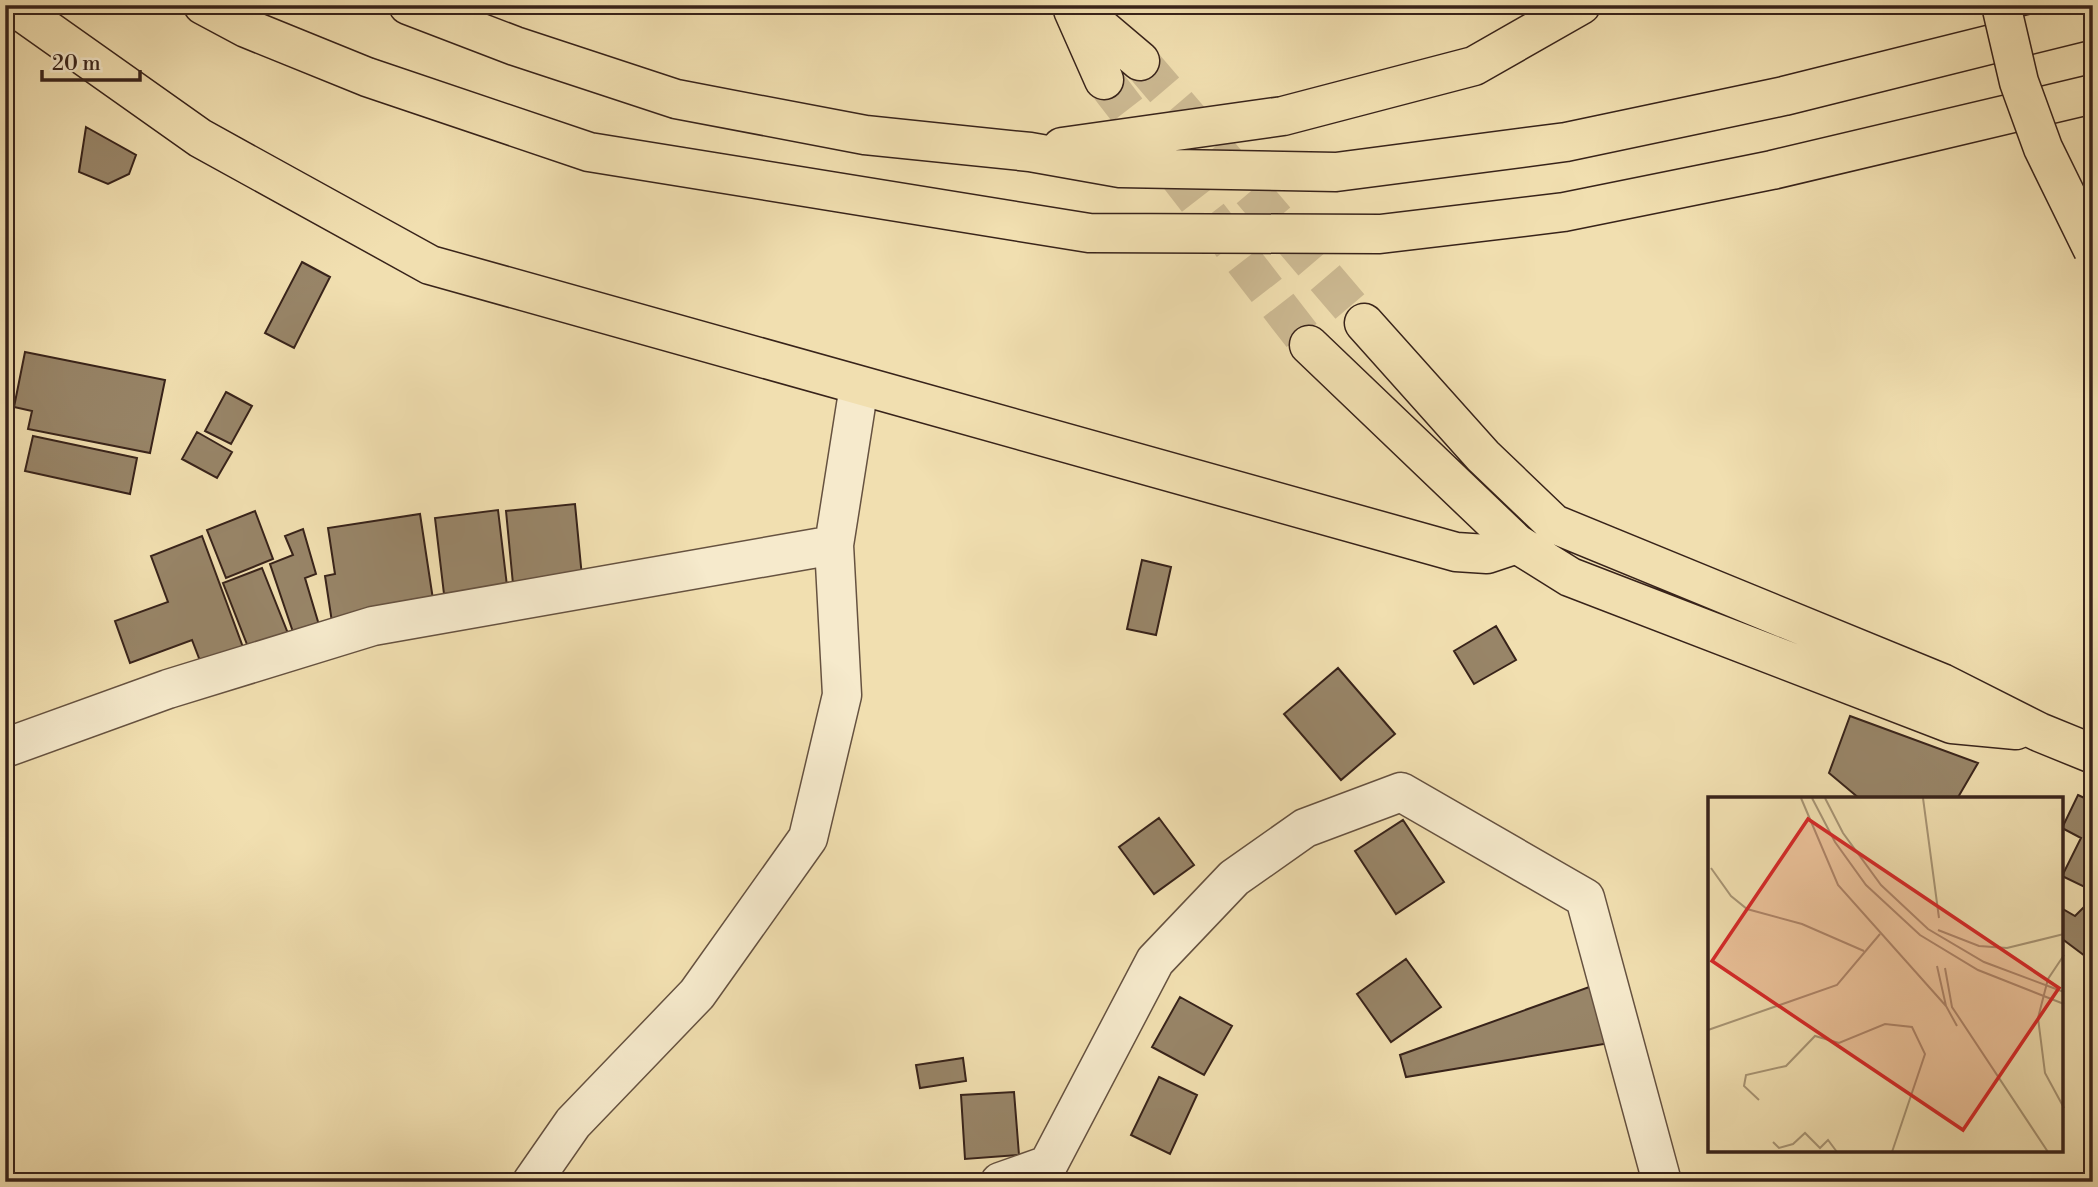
<svg xmlns="http://www.w3.org/2000/svg" width="2098" height="1187" font-family="'Libre Bodoni',serif">
	<rect width="100%" height="100%" fill="#f1dfb0"/>
	<filter id="stains"><feTurbulence type="fractalNoise" baseFrequency=".00286" numOctaves="4"/><feColorMatrix values="0 0 0 0 .2 0 0 0 0 .09 0 0 0 0 .02 0 0 0 .5 -.17"/></filter>
	<radialGradient id="worn" r=".72"><stop offset=".6" stop-color="#630" stop-opacity="0"/><stop offset="1" stop-color="#630" stop-opacity=".3"/></radialGradient>
	<path fill="#988568" stroke="#38231a" stroke-width="2" d="M86 127 136 155 129 174 108 184 79 172Z
		M302 262 330 277 294 348 265 333Z
		M25 352 165 380 150 453 28 429 32 411 14 407Z
		M226 392 252 406 231 444 205 431Z
		M197 432 232 452 217 478 182 459Z
		M33 436 137 458 130 494 25 471Z
		M575 504 582 577 513 584 506 511Z
		M498 510 507 586 444 594 435 518Z
		M255 511 273 559 226 578 207 530Z
		M420 514 434 606 332 622 325 576 335 574 328 528Z
		M303 529 316 574 305 578 319 625 294 635 270 564 293 555 285 536Z
		M202 536 244 650 202 666 192 640 130 663 115 621 168 602 151 556Z
		M1142 560 1171 567 1156 635 1127 629Z
		M262 568 289 636 250 652 223 583Z
		M1496 626 1516 660 1474 684 1454 651Z
		M1338 668 1395 734 1341 780 1284 714Z
		M1850 716 1978 763 1957 799H1860L1829 773Z
		M2078 795 2093 802V891L2062 876 2081 838 2062 828Z
		M1159 818 1194 865 1154 894 1119 847Z
		M1403 820 1444 882 1396 914 1355 851Z
		M2085 906 2093 910V962L2061 938V908L2075 916Z
		M1406 959 1441 1007 1391 1042 1357 994Z
		M1592 986 1610 1043 1406 1077 1400 1055Z
		M1180 997 1232 1026 1204 1075 1152 1047Z
		M963 1058 966 1081 920 1088 916 1065Z
		M1159 1077 1197 1095 1170 1154 1131 1135Z
		M1014 1092 1019 1155 965 1159 961 1095Z"/>
	<g fill="none" stroke-linecap="round" stroke-linejoin="round">
		<path stroke="#ccb992" stroke-width="38" stroke-dasharray="38 19" stroke-linecap="butt" d="M1140 61 1364 323
			M1104 80 1309 345"/>
		<g stroke="#665240" stroke-width="41">
			<path id="minor" d="M5 748 168 689 373 626 834 545
				M532 1182 573 1123 697 994 808 838 842 695 834 545 859 386
				M1000 1182 1048 1165 1155 961 1234 878 1305 828 1401 792 1585 898 1662 1182"/>
		</g>
		<g stroke="#38231a" stroke-width="41">
			<path id="major" d="M1074 5 1140 61
				M1073 10 1104 80
				M1364 323 1483 456 1554 524 1942 683 2039 732 2093 754
				M1309 345 1517 544 1570 577 1952 724 2016 730"/>
		</g>
		<g stroke="#38231a" stroke-width="41">
			<path id="highway" d="M12 5 200 138 430 265 1456 552 1487 554 1517 544
				M203 5 246 28 367 77 589 152 1089 233 1380 234 1564 212 1772 170 2093 94
				M408 5 515 46 676 99 865 135 1030 152 1120 168 1336 172 1566 142 1784 96 2093 19
				M1062 147 1283 116 1474 66 1581 5"/>
		</g>
		<use href="#minor" stroke="#f6eacc" stroke-width="38"/>
		<use href="#major" stroke="#f1dfb0" stroke-width="38"/>
		<use href="#highway" stroke="#f1dfb0" stroke-width="38"/>
		<g stroke="#38231a" stroke-width="41" stroke-linecap="butt">
			<path id="highway-bridge" d="M2001 5 2019 82 2043 148 2093 250"/>
		</g>
		<use href="#highway-bridge" stroke="#f1dfb0" stroke-width="38"/>
	</g>
	<g transform="translate(1708 797)">
		<rect width="355" height="355" fill="#f1dfb0"/>
		<path fill="none" stroke="#a79474" stroke-width="2" d="M93 1 130 88 238 209M104 1 127 45 158 88 212 138 270 173 356 207M117 1 135 36 173 88 220 132 276 165 356 195M215 1 231 121M3 71 23 99 39 112 94 127 156 154M230 133 271 149 299 151 356 137M356 158 340 182 330 221 337 276 356 311M229 169 238 209 249 229M237 171 244 210 340 355M0 233 129 188 172 137M51 303 36 289 38 278 78 269 107 239 131 246 177 227 204 230 217 257 184 355M65 345 71 351 85 347 97 336 112 351 120 343 129 355"/>
		<path fill="#d62828" fill-opacity="0.15" stroke="#d62828" stroke-width="3.5" d="M100 22 351 191 255 333 4 164Z"/>
		<rect width="355" height="355" fill="none" stroke="#38231a" stroke-width="3.5"/>
	</g>
	<rect width="2098" height="1187" fill="none" stroke="#f1dfb0" stroke-width="28"/>
	<rect x="7" y="7" width="2084" height="1173" fill="none" stroke="#38231a" stroke-width="3.5"/>
	<rect x="14" y="14" width="2070" height="1159" fill="none" stroke="#38231a" stroke-width="2"/>
	<path d="M42 70v10h98v-10" fill="none" stroke="#38231a" stroke-width="3.5"/>
	<text x="52" y="70" font-size="21" fill="#38231a" stroke="#f6eacc" stroke-width="5" paint-order="stroke">20 m</text>
	<rect width="100%" height="100%" filter="url(#stains)"/>
	<rect width="100%" height="100%" fill="url(#worn)"/>
</svg>
